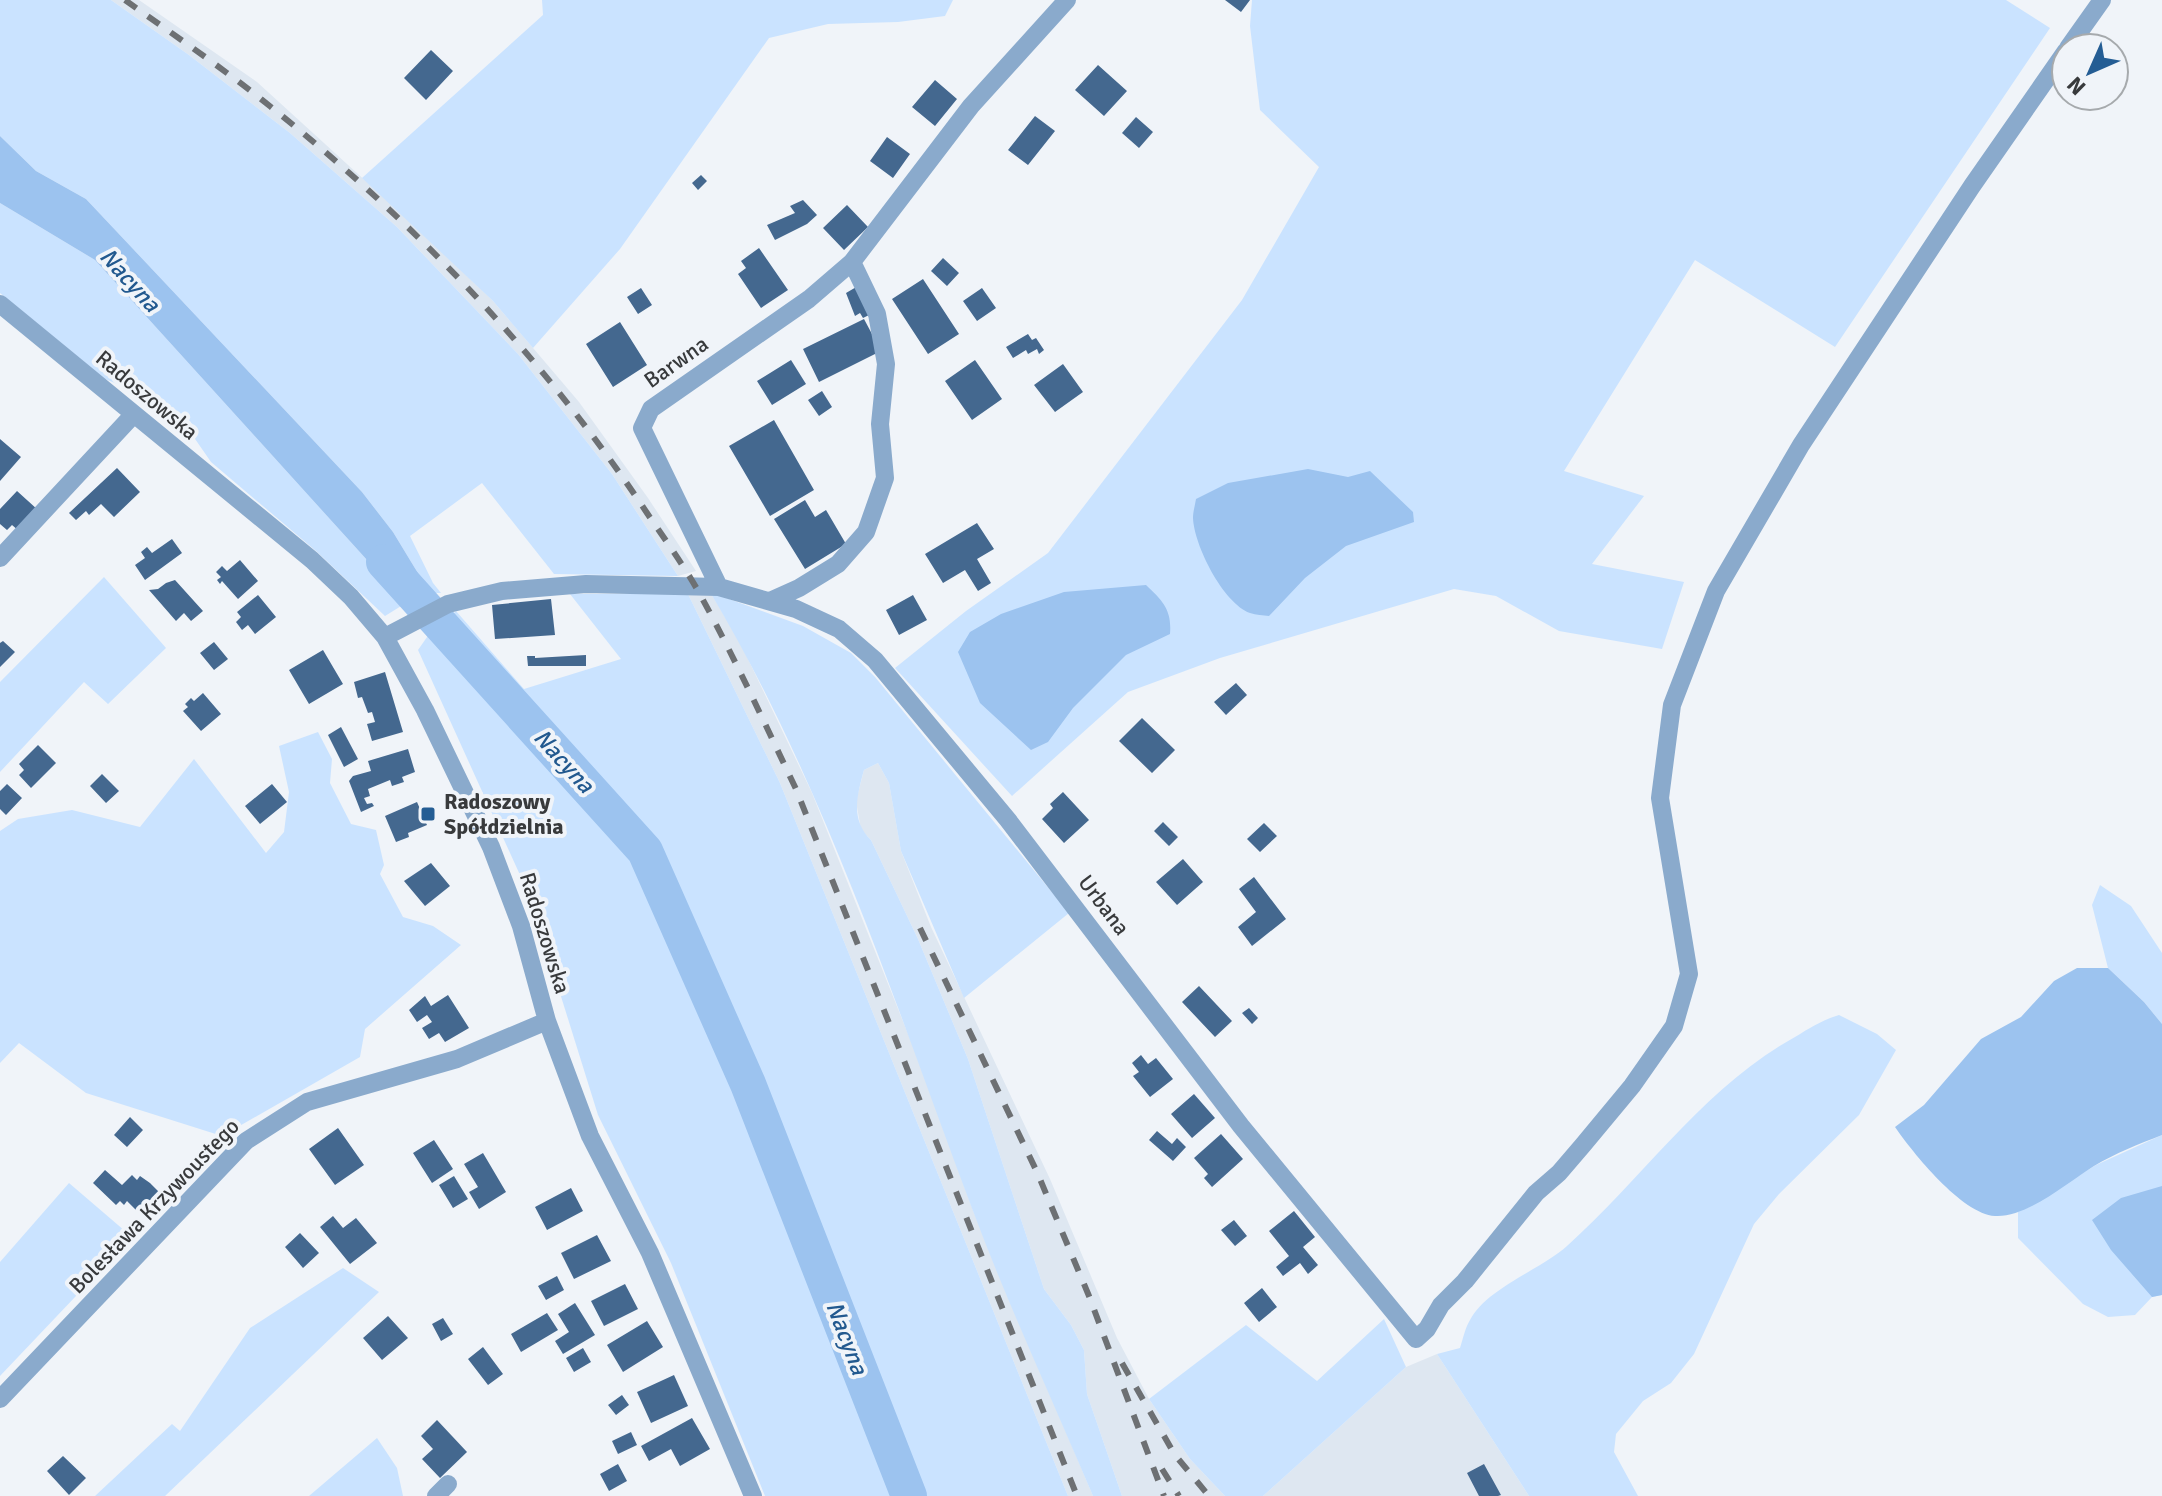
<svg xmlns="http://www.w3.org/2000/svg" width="2162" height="1496" font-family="Signika,sans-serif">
	<rect width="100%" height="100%" fill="#f0f4f9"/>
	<path fill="#dee7f1" d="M111 0H139L257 82 415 226 493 301 579 402 648 498 696 571 678 576 612 474 518 354 397 227 290 133 189 55Z
		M710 592 738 638 812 793 920 1064 974 1213 1093 1496H1068L780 783 688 594Z
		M878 763 889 783 901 851 931 927 1050 1179 1117 1338 1149 1399 1190 1459 1225 1496H1122L1087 1394 1084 1350 1071 1325 1044 1289 968 1059 918 939 871 840 861 830 856 801 864 770Z
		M1437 1354 1529 1496H1263L1406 1367Z"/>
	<path fill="#cae3ff" d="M0 0H111L189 55 290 133 397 227 518 354 612 474 678 576 554 574 482 483 410 536 433 583 441 593H430L393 532 362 492 86 199 36 171 0 136Z
		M542 0H953L945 16 898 22 828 24 769 38 620 249 533 348 493 301 362 178 543 15Z
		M1252 0H2006L2050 28 1835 347 1695 260 1564 471 1644 496 1592 564 1684 582 1662 649 1559 631 1496 596 1454 589 1220 658 1128 692 1012 796 895 668 966 611 1048 553 1242 300 1319 167 1260 110 1250 26Z
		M0 203 95 260 406 603 385 616 316 551 211 462 193 436 140 393 105 379 0 293Z
		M104 577 166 648 108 704 84 682 0 772V682Z
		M710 592 803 626 851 653 875 677 1069 913 964 998 901 851 889 783 878 763 864 770C857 796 850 819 871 840L918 939 968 1059 1044 1289 1071 1325 1084 1350 1087 1394 1122 1496H1093C1053 1401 1009 1307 973 1211 895 1004 824 783 710 592Z
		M570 594H688L780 783 1068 1496H916L753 1078 651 850 445 622 456 611 524 689 621 659Z
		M434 627 639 855 742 1085 900 1496H765L671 1263 598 1115 530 897 418 650Z
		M318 732 332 759 330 783 351 824 376 830 384 865 380 874 403 917 433 926 461 945 365 1029 360 1057 222 1136 86 1093 19 1043 0 1063V831L18 819 72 810 140 827 194 759 266 853 284 832 289 792 279 746Z
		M2100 885 2131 906 2162 953V1024L2144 1002 2108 968 2092 905Z
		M1839 1015 1877 1034 1896 1050 1859 1115 1779 1194 1754 1224 1694 1354 1671 1383 1643 1401 1616 1434 1614 1452 1638 1496H1529L1437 1354 1460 1348C1463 1339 1465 1328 1470 1320 1487 1288 1540 1270 1567 1246 1644 1177 1704 1087 1795 1037 1810 1028 1822 1020 1839 1015Z
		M2162 1135V1295L2152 1297 2135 1315 2108 1317 2083 1304 2018 1238V1212L2096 1165Z
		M69 1183 132 1237 0 1376V1262Z
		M343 1268 379 1292 165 1496H95L172 1424 180 1431 250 1328Z
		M1384 1319 1406 1367 1263 1496H1225L1190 1459 1149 1399 1246 1325 1317 1381Z
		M377 1438 397 1468 403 1496H309Z"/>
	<path fill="#9cc3ef" d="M0 136 36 171 86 199 362 492 393 532 430 593 406 603 95 260 0 203Z
		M1308 469 1348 477 1370 471 1413 512 1414 522 1346 546 1305 578 1269 616C1263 615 1256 615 1250 613 1223 603 1194 545 1193 518 1193 512 1195 505 1196 499L1228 483Z
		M1146 585C1163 601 1172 610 1170 634L1126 655 1073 708 1048 742 1031 750 980 703 958 652 970 632 1001 614 1064 592Z
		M2077 968H2108L2144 1002 2162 1024V1135C2139 1144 2116 1153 2094 1166 2068 1182 2027 1218 1995 1216 1962 1214 1913 1153 1895 1127L1924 1105 1981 1039 2021 1017 2054 981Z
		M2162 1186V1295L2152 1297 2111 1250 2092 1220 2121 1198Z"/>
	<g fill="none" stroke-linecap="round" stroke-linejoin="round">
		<path stroke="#9cc3ef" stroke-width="36" d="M384 562 645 851 748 1084 909 1496"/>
	</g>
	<path fill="#44688f" d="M1225 0H1250L1241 12Z
		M431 50 453 71 426 100 404 78Z
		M1098 65 1127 91 1104 116 1075 90Z
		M935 80 957 99 935 126 912 107Z
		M1035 116 1055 131 1028 165 1008 150Z
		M1136 117 1153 132 1139 148 1122 133Z
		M887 137 910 154 893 178 870 161Z
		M701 175 707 181 698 190 692 183Z
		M803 200 817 215 807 224 775 240 767 225 795 213 790 206Z
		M847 205 868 227 844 250 823 228Z
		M759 248 788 290 761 308 738 274 746 268 741 261Z
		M943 258 959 273 947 286 931 271Z
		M923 279 959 334 928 354 892 299Z
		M858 286 869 315 863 318 860 313 855 316 846 293Z
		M641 288 652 305 638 314 627 297Z
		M982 288 996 308 977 321 963 301Z
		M864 319 881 351 819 382 803 349Z
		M620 322 647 365 613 387 586 344Z
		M1028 334 1032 340 1036 338 1044 350 1039 354 1037 349 1028 354 1026 350 1013 358 1006 347Z
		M791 360 806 384 772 405 757 381Z
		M975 360 1002 399 972 420 945 381Z
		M1063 364 1083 392 1055 412 1034 385Z
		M822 391 832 407 819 416 808 400Z
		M774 420 814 490 770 516 729 446Z
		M0 439 21 457 0 481Z
		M117 468 140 492 114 517 101 504 89 515 86 511 76 520 69 513Z
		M17 491 38 510 19 531 12 525 7 530 0 524V509Z
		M805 500 815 517 826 510 846 544 805 569 774 519Z
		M977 523 994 549 977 559 991 583 978 591 965 570 943 583 925 554Z
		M172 539 182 553 145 580 135 565 145 558 141 552 147 547 152 553Z
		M240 560 258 581 238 599 222 581 220 584 217 580 221 577 216 572 222 566 227 571Z
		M175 580 203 611 191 621 184 613 176 621 149 590 158 589 166 583Z
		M258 595 276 617 255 634 248 625 242 630 236 622 241 617 237 612Z
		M913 595 927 620 899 635 886 610Z
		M551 599 555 635 495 639 492 605Z
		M3 641 15 652 0 667V643Z
		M214 642 228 659 214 670 200 653Z
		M323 650 343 684 309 704 289 670Z
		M586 655V666H528L527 656H535V658Z
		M385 672 403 732 372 741 367 724 375 722 372 712 368 713 362 697 358 698 354 682Z
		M1236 683 1247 695 1226 715 1214 702Z
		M203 693 221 714 201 731 183 711 188 707 185 704 191 698 194 701Z
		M1142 718 1175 750 1152 773 1119 741Z
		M341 727 358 759 344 767 328 735Z
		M38 745 56 763 31 788 19 775 24 770 19 764Z
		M408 749 415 772 402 777 404 782 392 786 390 780 368 789 370 796 364 798 367 804 372 803 374 806 361 812 349 781 353 776 371 771 368 761Z
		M102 774 119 791 106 803 90 786Z
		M7 784 22 798 6 815 0 809V791Z
		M272 784 287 802 260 824 245 806Z
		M1063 792 1089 820 1064 843 1042 819 1053 808 1050 804Z
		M417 802 427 825 408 833 409 837 396 842 385 816Z
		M1163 822 1178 837 1169 846 1154 831Z
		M1264 823 1277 836 1260 852 1247 839Z
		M1183 859 1203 882 1177 905 1156 882Z
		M431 863 450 886 425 906 404 881Z
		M1254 877 1286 919 1252 946 1238 927 1256 912 1239 889Z
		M1199 986 1232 1021 1215 1037 1182 1002Z
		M448 995 469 1028 445 1042 439 1033 429 1039 422 1028 432 1022 427 1015 417 1022 409 1010 425 996 431 1006Z
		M1249 1008 1258 1018 1252 1024 1242 1013Z
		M1141 1055 1148 1064 1156 1058 1173 1079 1150 1097 1133 1076 1139 1072 1132 1063Z
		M1194 1094 1215 1118 1192 1138 1171 1114Z
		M130 1117 143 1130 127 1147 114 1135Z
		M338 1128 364 1165 335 1185 309 1149Z
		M1157 1131 1172 1144 1177 1138 1186 1147 1173 1161 1149 1140Z
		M1221 1134 1243 1159 1212 1187 1204 1178 1208 1174 1194 1158Z
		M434 1140 453 1169 432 1183 413 1153Z
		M483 1153 506 1192 479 1209 469 1192 478 1187 464 1164Z
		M105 1170 122 1185 132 1175 137 1180 140 1176 150 1183 161 1194 152 1205 151 1213 142 1216 127 1201 124 1205 120 1201 116 1205 93 1183Z
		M454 1176 468 1199 453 1208 439 1185Z
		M571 1188 583 1211 547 1230 535 1207Z
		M1294 1211 1315 1237 1303 1247 1318 1265 1308 1274 1300 1263 1283 1276 1276 1267 1289 1256 1269 1231Z
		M333 1216 343 1228 356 1218 377 1243 350 1264 320 1227Z
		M1234 1220 1247 1236 1235 1246 1221 1230Z
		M300 1233 319 1253 303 1268 285 1247Z
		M597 1235 611 1261 574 1279 561 1253Z
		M557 1276 564 1290 546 1300 538 1286Z
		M625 1284 638 1309 604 1326 591 1301Z
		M1262 1288 1277 1307 1259 1322 1244 1303Z
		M575 1303 595 1335 563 1354 555 1341 569 1332 558 1314Z
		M547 1313 558 1330 521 1352 511 1334Z
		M388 1316 408 1338 382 1360 363 1338Z
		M443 1318 453 1334 441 1341 432 1324Z
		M647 1321 663 1347 623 1372 607 1345Z
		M483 1347 503 1374 488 1385 468 1359Z
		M583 1348 591 1362 574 1372 566 1358Z
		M674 1375 688 1406 651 1423 637 1392Z
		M622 1395 629 1405 616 1415 608 1405Z
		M692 1418 710 1449 680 1466 671 1449 649 1461 641 1446Z
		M437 1420 467 1452 440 1478 422 1459 433 1449 421 1436Z
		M631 1432 637 1445 618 1454 612 1441Z
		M63 1456 86 1478 69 1495 47 1471Z
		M618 1464 627 1481 609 1491 600 1474Z
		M1484 1464 1501 1495 1498 1496H1479L1467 1473Z"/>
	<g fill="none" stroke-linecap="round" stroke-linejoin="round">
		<path stroke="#8aaacc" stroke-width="18" d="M2068 48 2102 0
			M0 304 312 560 351 597 385 637 425 710 491 847 521 926 547 1021 590 1136 650 1253 753 1496
			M0 558 134 414
			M719 587 642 428 651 409 809 299 852 262 971 106 1067 0
			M770 601 799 588 838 564 866 532 885 478 880 424 886 364 877 314 852 262
			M385 637 448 604 502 591 586 584 719 587 796 609 839 629 875 660 1008 820 1241 1126 1416 1339 1427 1329 1441 1305 1465 1281 1536 1193 1559 1173 1583 1145 1632 1086 1674 1026 1689 974 1660 798 1672 705 1716 591 1801 445 1972 186 2066 51
			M0 1399 246 1141 307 1102 457 1059 547 1021
			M436 1496 448 1484"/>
		<path stroke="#6d7073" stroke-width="6" stroke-dasharray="14 14" stroke-linecap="butt" d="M125 0C174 35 224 69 271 107 416 223 545 359 647 513 664 538 682 563 697 589 733 654 764 722 796 789L1077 1496
			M920 928 1037 1172 1089 1296 1164 1496
			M1122 1363 1175 1455 1209 1496
			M1162 1469 1179 1496"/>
	</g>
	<rect fill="#245d94" stroke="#f0f4f9" stroke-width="3" x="420" y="806" width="16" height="16" rx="4"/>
	<g text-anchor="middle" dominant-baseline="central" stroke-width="8" stroke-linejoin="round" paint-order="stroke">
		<g font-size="22" fill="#383a3c" stroke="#f0f4f9">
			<text transform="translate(676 362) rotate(-35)">Barwna</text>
			<text transform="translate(147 395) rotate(40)">Radoszowska</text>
			<text transform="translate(1104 905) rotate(53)">Urbana</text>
			<text transform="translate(545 933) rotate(73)">Radoszowska</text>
			<text transform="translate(154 1206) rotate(-46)">Bolesława Krzywoustego</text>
		</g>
		<g font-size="22" font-weight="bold" fill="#383a3c" stroke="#f0f4f9" text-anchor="start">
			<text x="444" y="801">Radoszowy<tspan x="444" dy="25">Spółdzielnia</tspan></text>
		</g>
		<g font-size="24" font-style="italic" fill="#22598f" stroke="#f0f4f9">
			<text transform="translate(130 280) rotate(48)">Nacyna</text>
			<text transform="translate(564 761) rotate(48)">Nacyna</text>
			<text transform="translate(847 1338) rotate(69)">Nacyna</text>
		</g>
	</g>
	<g transform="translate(2090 72) rotate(225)"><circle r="38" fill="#f0f4f9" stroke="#a6aaad" stroke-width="2"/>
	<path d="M0-6L14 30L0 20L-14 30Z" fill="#245d94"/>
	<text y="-12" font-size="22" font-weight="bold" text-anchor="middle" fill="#383a3c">N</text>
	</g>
</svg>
